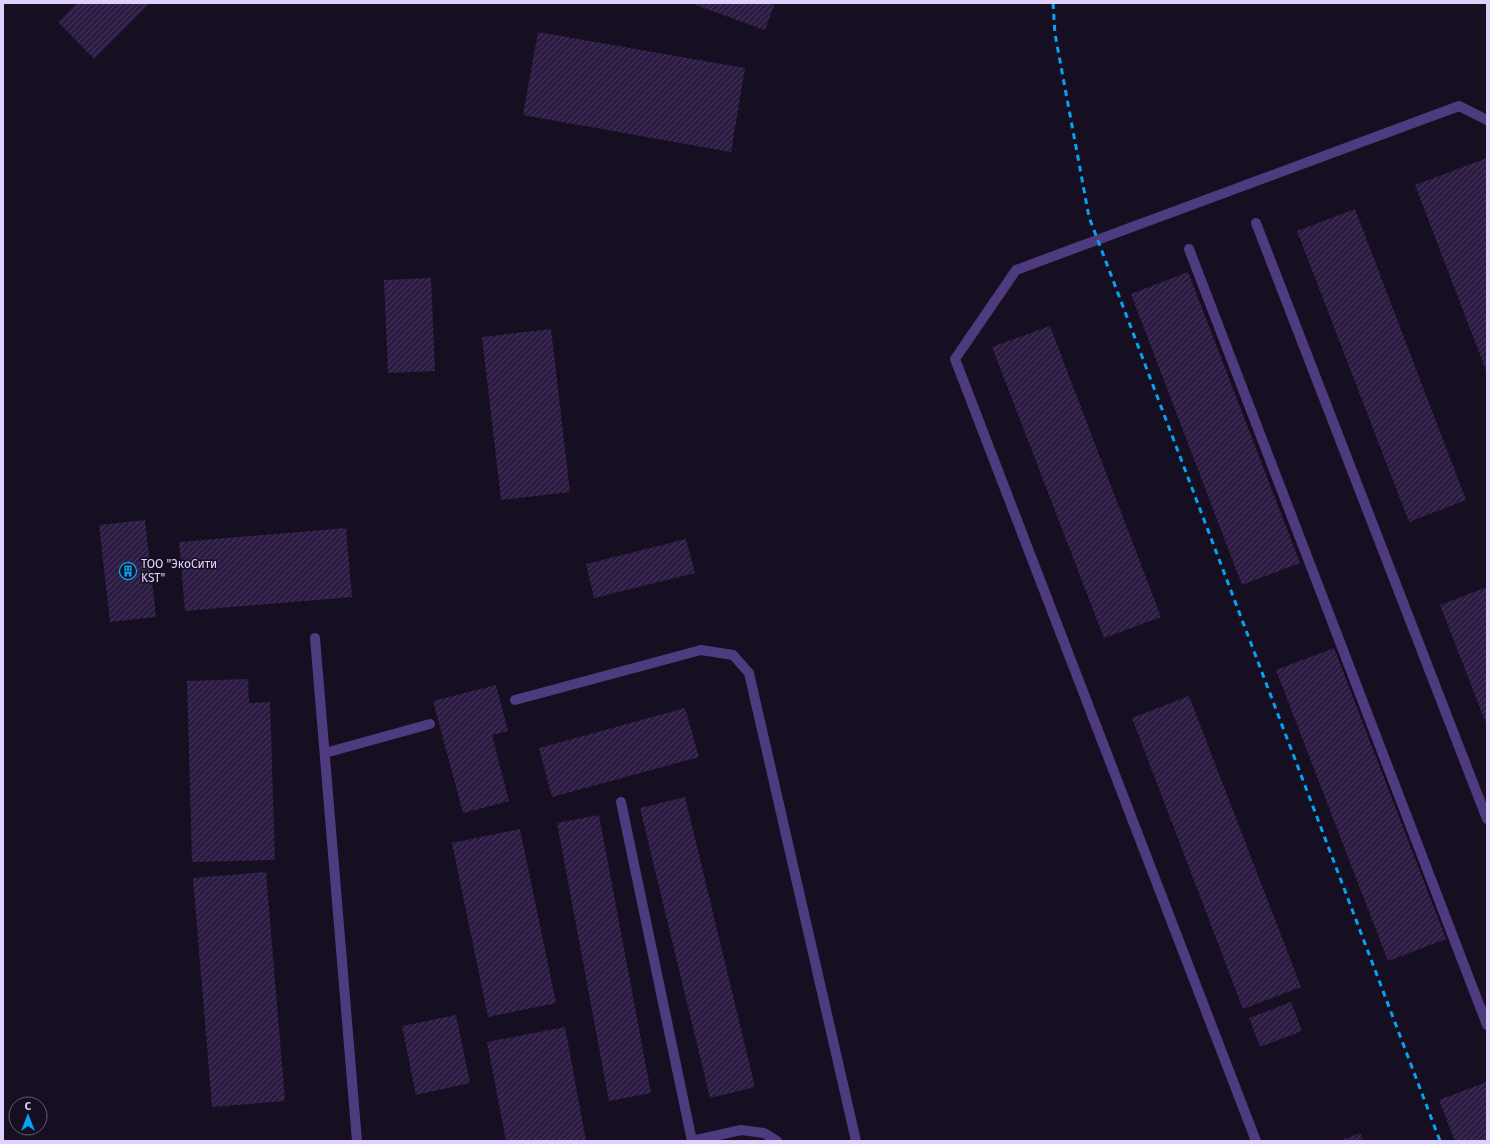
<svg xmlns="http://www.w3.org/2000/svg" width="1490" height="1144" font-family="'Fira Sans',sans-serif">
	<defs>
		<pattern id="building-hatch" width="6" height="6" patternUnits="userSpaceOnUse"><rect width="6" height="6" fill="#2c1b42"/><path d="M-1 1l2-2M0 6l6-6M5 7l2-2" fill="none" stroke="#4a3b5e"/></pattern>
	</defs>
	<rect width="100%" height="100%" fill="#160e21"/>
	<path fill="url(#building-hatch)" d="M77 3H150L94 59 58 22Z
		M690 3H775L765 30Z
		M538 32 745 68 731 152 523 115Z
		M1487 158V373L1415 185Z
		M1355 209 1466 500 1409 522 1297 231Z
		M1188 272 1300 563 1242 585 1131 294Z
		M431 278 435 371 388 373 384 280Z
		M1050 326 1161 617 1104 638 992 347Z
		M551 329 570 492 501 500 482 337Z
		M145 520 156 617 110 622 99 525Z
		M346 528 352 597 185 611 179 542Z
		M686 539 695 573 594 598 586 564Z
		M1487 587V726L1440 605Z
		M1334 648 1446 939 1388 961 1276 670Z
		M248 679 249 703 270 702 275 860 192 862 187 681Z
		M496 685 508 731 492 735 509 801 463 813 433 701Z
		M1189 696 1301 987 1243 1009 1132 718Z
		M685 708 699 757 552 797 539 748Z
		M685 797 755 1087 710 1098 640 808Z
		M599 815 651 1093 609 1101 557 823Z
		M520 829 556 1003 488 1017 452 843Z
		M266 872 285 1101 212 1107 193 878Z
		M1291 1002 1302 1031 1260 1047 1249 1018Z
		M456 1015 470 1083 416 1095 402 1026Z
		M565 1027 586 1141H506L487 1042Z
		M1487 1082V1141H1455L1439 1100Z
		M1360 1133 1363 1141H1339Z"/>
	<g fill="none" stroke-linecap="round" stroke-linejoin="round">
		<path stroke="#4e3a7f" stroke-width="10" d="M1256 223 1487 819
			M1189 249 1487 1025
			M315 638 357 1141
			M515 700 701 650 733 655 749 673 856 1141
			M325 753 430 724
			M621 802 692 1141
			M692 1141 741 1130 764 1133 777 1141
			M1256 1141 955 359 1016 270 1459 106 1487 120"/>
		<path stroke="#07a2f2" stroke-width="3" stroke-dasharray="6 5" stroke-linecap="butt" d="M1053 3 1055 34 1089 217 1440 1141"/>
	</g>
	<defs>
		<g id="building-ring" transform="scale(0.9)"><circle r="9.5" fill="#160e21" stroke="#07a2f2" stroke-width="1.5"/><path d="M-4-6H4V6H1V3H-1V6H-4ZM-2.5-4.3h1.7v1.8h-1.7ZM.8-4.3h1.7v1.8H.8ZM-2.5-1h1.7V.8h-1.7ZM.8-1h1.7V.8H.8Z" fill="#07a2f2"/></g>
	</defs>
	<g fill-rule="evenodd">
		<use href="#building-ring" x="128" y="571"/>
	</g>
	<g text-anchor="middle" dominant-baseline="central" stroke-width="3" stroke-linejoin="round" paint-order="stroke">
		<g font-size="12" fill="#e0d0fe" stroke="#160e21" text-anchor="start">
			<text x="141" y="564">ТОО "ЭкоСити<tspan x="141" dy="14">KST"</tspan></text>
		</g>
	</g>
	<rect width="1490" height="1144" fill="none" stroke="#e0d0fe" stroke-width="8"/>
	<g transform="translate(28 1116)"><circle r="19" fill="#160e21" stroke="#675c79"/>
	<path d="M0-3L7 15L0 10L-7 15Z" fill="#07a2f2"/>
	<text y="-6" font-size="11" font-weight="bold" text-anchor="middle" fill="#e0d0fe">С</text>
	</g>
</svg>
